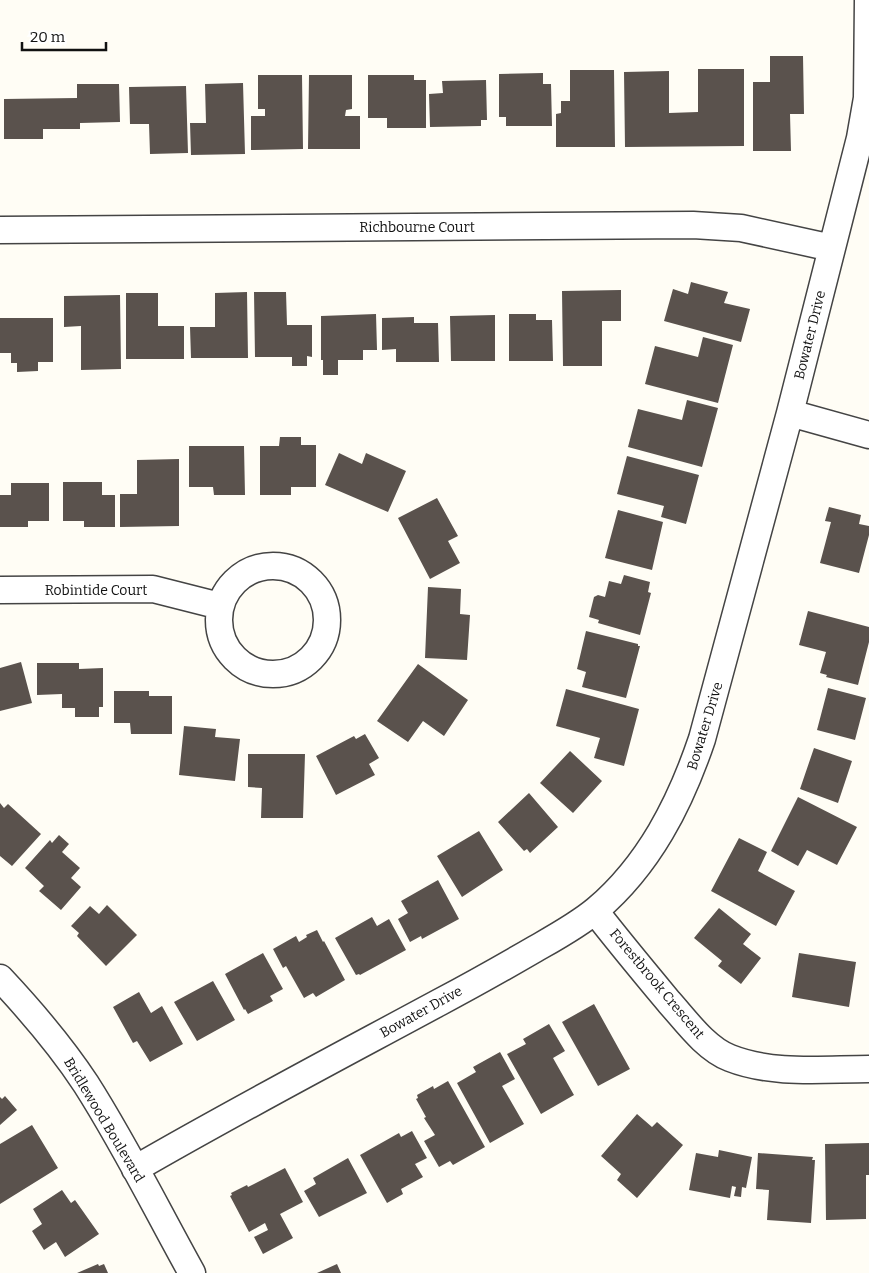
<svg xmlns="http://www.w3.org/2000/svg" width="869" height="1273" font-family="Bitter,serif">
	<rect width="100%" height="100%" fill="#fffdf5"/>
	<path fill="#5a524d" d="M770 56H803L804 114H790L791 151H753V82H770Z
		M698 69H744V146L625 147 624 72 669 71V113L698 112Z
		M570 70H614L615 147H556V114L561 113V101H570Z
		M543 73V84H551L552 126H506V117H499V74Z
		M258 75H302L303 149 251 150V116H265V109H258Z
		M309 75H352V109L346 110 345 116H360V149H308Z
		M368 75H414V80H426V128H387V118H368Z
		M486 80 487 120H481V126L430 127 429 94 443 93 442 81Z
		M243 83 245 154 191 155 190 123H206L205 84Z
		M77 84H119L120 122 80 123V129H43V139H4V99L77 98Z
		M186 86 188 153 150 154 149 124H130L129 87Z
		M691 282 728 292 724 303 750 309 741 342 664 321 673 289 688 294Z
		M621 290V321H602V366H563L562 291Z
		M247 292 248 358H191L190 327H215V293Z
		M254 292H286L287 325H312V357L307 356V366H292V357H255Z
		M126 293H158V326H184V359H126Z
		M120 295 121 369 81 370V326L64 327V296Z
		M376 314 377 350H363V360H338V375H323V360H321V316Z
		M509 314H536V320H552L553 361H509Z
		M495 315V361H451L450 316Z
		M414 317V323H438L439 362H396V349L382 350V318Z
		M0 318H53V362H38V371L17 372V363H11V353H0Z
		M703 337 733 345 718 403 645 384 655 346 698 357Z
		M687 400 718 408 702 467 628 447 638 409 682 420Z
		M280 437H301V445H316V487H291V495H260V446H279Z
		M189 446H244L245 495H214L213 487H189Z
		M339 453 362 464 366 453 406 471 388 512 325 485Z
		M627 456 699 475 686 524 661 517 664 506 617 494Z
		M179 459V526L120 527V494H137V460Z
		M63 482H102V495H115V527H84V521H63Z
		M11 483H49V521H28V527H0V495H11Z
		M437 498 458 536 448 541 460 563 430 579 398 518Z
		M829 507 861 515 859 524 869 526V535L859 573 820 563 831 522 825 521Z
		M618 510 663 522 652 570 605 558Z
		M624 575 650 582 648 592 651 593 640 635 598 623 599 620 589 617 594 597 598 595 605 597 609 581 621 584Z
		M428 587 461 589 460 614 470 615 467 660 425 658Z
		M808 611 869 627V642L858 685 826 677 827 675 820 673 826 652 799 645Z
		M586 631 638 644V646H640L626 698 582 687 586 672 577 669Z
		M21 662 32 703 0 711V668Z
		M37 663H79V669L103 668V707H99V717H75V708H62V694L37 695Z
		M418 664 468 700 444 736 423 721 408 742 377 721Z
		M828 688 866 698 855 740 817 730Z
		M566 689 639 709 624 766 594 758 600 738 556 726Z
		M114 691H149V696H172V734H131L130 723H114Z
		M184 726 216 729 215 737 240 739 235 781 179 775Z
		M365 734 379 758 369 764 375 775 336 795 316 756 354 736 356 739Z
		M814 748 852 761 838 803 800 789Z
		M570 751 602 781 573 813 540 783Z
		M248 754H305L303 818H261L262 788 248 787Z
		M529 793 558 827 530 853 527 849 524 851 498 822Z
		M798 797 857 827 837 865 807 850 798 866 771 851Z
		M0 803 4 808 8 804 41 834 12 866 0 856Z
		M479 831 503 870 462 897 437 856Z
		M59 835 69 844 62 852 80 868 71 878 81 887 61 910 39 891 44 886 25 868 50 840 52 843Z
		M739 838 767 852 758 871 795 891 776 926 711 891Z
		M438 880 459 919 422 939 421 936 410 942 398 919 408 913 401 901Z
		M107 905 137 935 106 966 77 936 79 933 71 926 90 906 99 914Z
		M719 908 751 934 743 944 761 958 741 984 718 966 722 961 694 938Z
		M372 917 377 926 389 919 406 950 360 975 359 974 356 975 335 938Z
		M317 930 323 942 324 941 345 980 316 997 313 993 304 998 286 966 283 968 273 949 296 936 299 942 307 937 306 935Z
		M263 953 283 989 270 996 273 1001 248 1014 245 1009 244 1010 225 974Z
		M799 953 856 962 849 1007 792 997Z
		M213 981 235 1020 197 1041 174 1002Z
		M139 992 151 1013 162 1006 183 1044 150 1062 137 1041 133 1043 113 1007Z
		M594 1004 630 1069 598 1086 562 1022Z
		M549 1024 565 1051 553 1058 574 1095 541 1114 507 1054 526 1044 523 1039Z
		M500 1052 515 1079 502 1086 524 1124 490 1143 457 1083 476 1072 473 1067Z
		M448 1081 485 1147 453 1165 450 1161 439 1167 424 1141 435 1135 424 1118 426 1117 416 1099 418 1098 417 1095 433 1086 434 1089Z
		M5 1096 17 1110 0 1125V1097L2 1099Z
		M637 1114 652 1127 657 1122 683 1145 637 1198 617 1180 621 1174 601 1156Z
		M32 1125 58 1168 0 1204V1144Z
		M412 1131 427 1158 415 1164 423 1177 401 1189 403 1194 387 1203 360 1155 399 1133 401 1137Z
		M869 1143V1175H866V1219L826 1220 825 1144Z
		M719 1150 752 1157 746 1188 742 1187 741 1197 734 1196 736 1187 732 1186 730 1198 689 1190 696 1153 718 1157Z
		M758 1153 813 1157 812 1160H815L811 1223 767 1220 769 1190 756 1189Z
		M348 1158 367 1193 319 1217 304 1191 316 1184 313 1178Z
		M285 1168 303 1202 280 1214 293 1238 263 1254 254 1237 268 1230 265 1223 249 1232 230 1196 232 1195 231 1193 247 1185 248 1187Z
		M62 1190 71 1203 75 1200 99 1234 65 1257 56 1242 44 1250 32 1231 42 1224 33 1209Z
		M98 1264 99 1266 104 1264 108 1273H77Z
		M337 1264 341 1273H317Z"/>
	<g fill="none" stroke-linecap="round" stroke-linejoin="round">
		<g stroke="#444" stroke-width="29">
			<path id="street" d="M0 230 693 225 741 228 832 248
				M790 413 869 435
				M219 620a54 54 0 1 1 108 0a54 54 0 1 1-108 0Z
				M0 590 153 589 220 606
				M595 911C619 942 644 972 669 1002 686 1021 706 1049 730 1058 773 1075 823 1069 869 1069
				M0 978C31 1011 61 1046 86 1084 125 1145 157 1210 192 1273
				M135 1169C235 1111 338 1057 440 1002 472 985 504 967 535 949 556 937 578 925 596 910 649 865 680 804 702 739L790 413 860 138 867 98 868 0"/>
		</g>
		<use href="#street" stroke="#fff" stroke-width="26"/>
	</g>
	<g text-anchor="middle" dominant-baseline="central" stroke-width="5" stroke-linejoin="round" paint-order="stroke">
		<g font-size="14" fill="#111" stroke="#fff">
			<text x="417" y="227">Richbourne Court</text>
			<text transform="translate(810 335) rotate(-76)">Bowater Drive</text>
			<text x="96" y="590">Robintide Court</text>
			<text transform="translate(705 726) rotate(-73)">Bowater Drive</text>
			<text transform="translate(657 984) rotate(50)">Forestbrook Crescent</text>
			<text transform="translate(421 1012) rotate(-29)">Bowater Drive</text>
			<text transform="translate(104 1120) rotate(59)">Bridlewood Boulevard</text>
		</g>
	</g>
	<path d="M22 42v8h84v-8" fill="none" stroke="#111111" stroke-width="2.5"/>
	<text x="30" y="42" font-size="15" fill="#111111" stroke="#ffffff" stroke-width="4" paint-order="stroke">20 m</text>
</svg>
